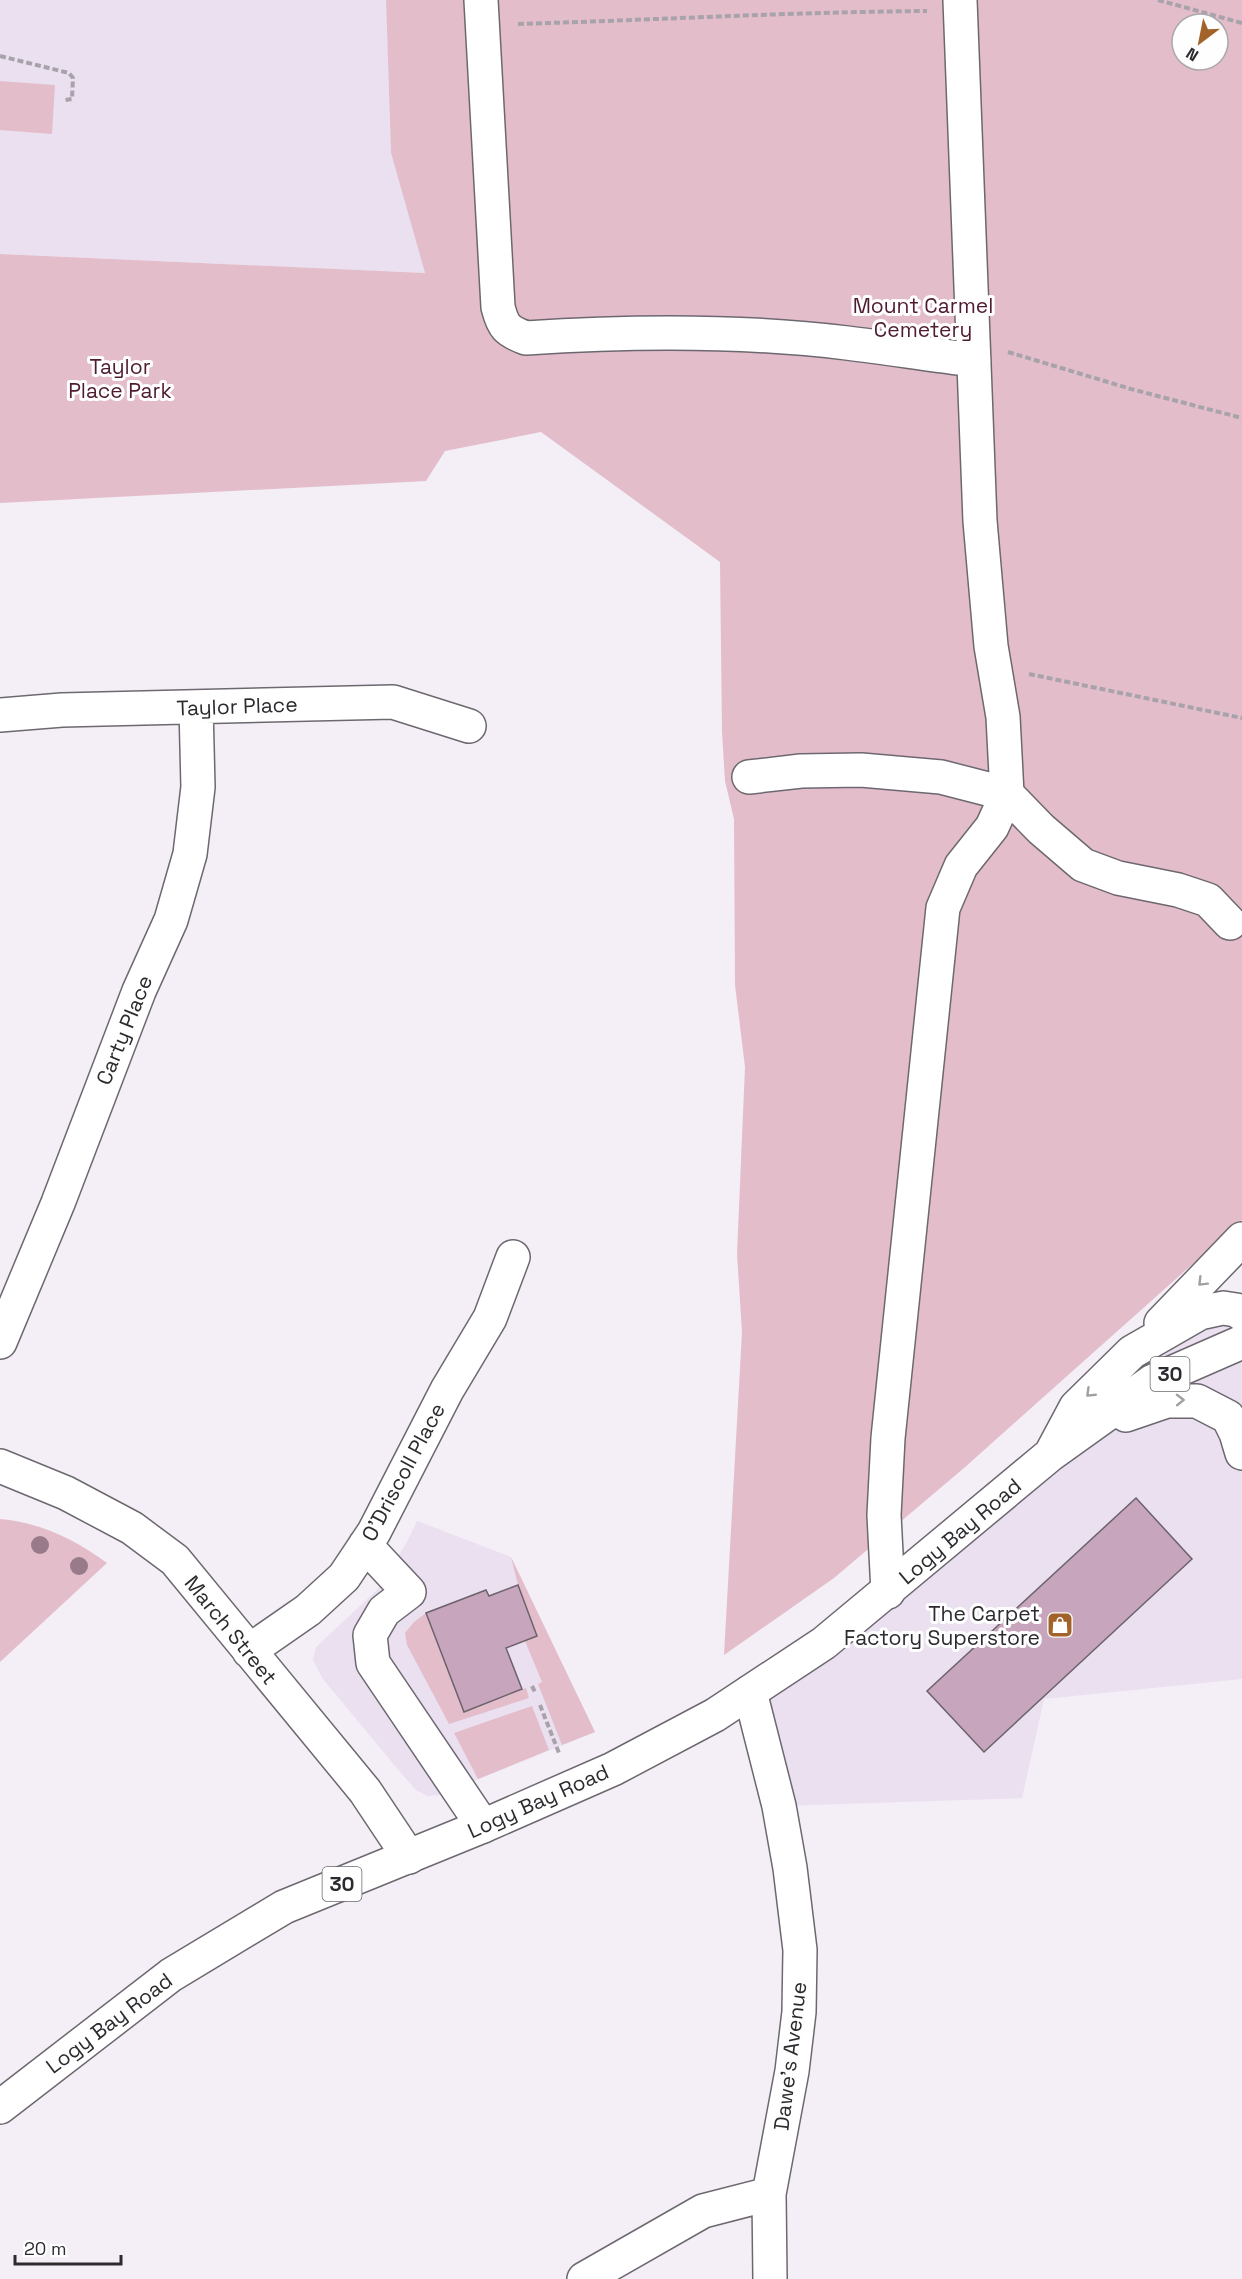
<svg xmlns="http://www.w3.org/2000/svg" width="1242" height="2279" font-family="'Space Grotesk',sans-serif">
	<rect width="100%" height="100%" fill="#f4eef7"/>
	<path fill="#eae0f0" d="M0 0H386L391 153 425 273 0 254Z
		M1242 1314V1679L1044 1699 1022 1798 779 1806 750 1692 888 1592 1132 1352Z
		M417 1521 511 1557 595 1732 440 1795 428 1796 416 1790 401 1773 323 1679 313 1660 316 1647 376 1591 406 1544Z"/>
	<path fill="#e3bdca" fill-rule="evenodd" d="M386 0H1242V1220L964 1468 834 1578 724 1655 742 1332 737 1254 745 1067 735 985 734 819 725 781 722 732 720 562 541 432 445 451 426 481 0 503V254L425 273 391 153ZM1182 24H1218V60H1182Z
		M0 81 55 85 52 134 0 130Z
		M0 1519C39 1522 76 1540 107 1563L0 1662Z
		M511 1557 595 1732 562 1745 538 1684 542 1682 525 1641 537 1636 518 1585Z
		M426 1613 464 1712 526 1688 529 1698 449 1724 407 1645 405 1633 414 1622Z
		M532 1706 549 1750 478 1779 454 1733Z"/>
	<path fill="#c6a5bd" stroke="#6b6369" stroke-width="1.5" d="M1136 1498 1192 1559 984 1752 927 1691Z
		M518 1585 537 1636 506 1648 522 1689 464 1712 426 1613 486 1590 489 1596Z"/>
	<g fill="none" stroke-linecap="round" stroke-linejoin="round">
		<g stroke="#6d6870" stroke-width="36">
			<path id="minor" d="M481 0 498 307C503 327 507 331 526 338 632 331 741 330 847 343 889 348 931 355 974 360
				M0 715 62 710 393 702 469 726
				M749 777 801 771 861 770 941 777 1007 794 1041 829 1083 865 1118 878 1178 890 1208 900 1230 923
				M0 1342 58 1203 139 991 171 920 190 854 198 787 196 707
				M0 1466 66 1493 132 1528 175 1560 365 1791 409 1857
				M365 1545 409 1592 384 1611 370 1635 373 1663 483 1826
				M888 1592 884 1515 888 1438 943 908 961 866 992 827 1007 794 1003 717 991 646 980 521 960 0
				M249 1651 308 1610 344 1577 374 1532 447 1390 490 1318 513 1257
				M750 1692 779 1806 790 1868 800 1950 799 2012 792 2071 769 2194 770 2279
				M584 2279 703 2211 769 2194"/>
		</g>
		<g stroke="#6d6870" stroke-width="36">
			<path id="major" d="M1161 1323 1242 1239
				M1126 1415 1167 1401H1197L1228 1417 1236 1433 1242 1453
				M1053 1450 1076 1407 1132 1352 1200 1313 1223 1308 1236 1310 1242 1314
				M0 2107 171 1975 284 1907 483 1826 613 1769 715 1715 824 1643 1051 1454 1153 1381 1242 1342"/>
		</g>
		<path stroke="#a8a3aa" stroke-width="4" stroke-dasharray="6 3" stroke-linecap="butt" d="M1158 0 1242 23
			M518 24C654 20 790 12 927 11
			M0 56 69 73 73 78 72 99 65 100
			M1008 352 1131 389 1242 418
			M1029 674 1242 718
			M532 1686 535 1692
			M540 1705 559 1753"/>
		<use href="#minor" stroke="#fff" stroke-width="33"/>
		<use href="#major" stroke="#fff" stroke-width="33"/>
	</g>
	<g fill="#997a8a">
		<circle cx="40" cy="1545" r="9"/>
		<circle cx="79" cy="1566" r="9"/>
	</g>
	<defs><path id="oneway-chevron" d="M-2-3.5L2.5 0L-2 3.5" fill="none" stroke-width="1.6" stroke-linecap="round" stroke-linejoin="round" transform="scale(1.5)"/></defs>
	<g stroke="#a09fa1">
		<use href="#oneway-chevron" transform="translate(1202 1282) rotate(135)"/>
		<use href="#oneway-chevron" transform="translate(1090 1393) rotate(136)"/>
		<use href="#oneway-chevron" transform="translate(1180 1400) rotate(-1)"/>
	</g>
	<defs>
		<g id="shop-square" transform="scale(1.35)"><rect x="-9" y="-9" width="18" height="18" rx="4" fill="#a16329" stroke="#fefefe"/><path d="M-5-2.5h2.3a2.7 3.5 0 0 1 5.4 0H5L5.5 6h-11ZM-1.5-2.5h3a1.5 2.3 0 0 0-3 0Z" fill="#fff"/></g>
	</defs>
	<g fill-rule="evenodd">
		<use href="#shop-square" x="1060" y="1625"/>
	</g>
	<g text-anchor="middle" dominant-baseline="central" stroke-width="6" stroke-linejoin="round" paint-order="stroke">
		<g fill="#fefefe" stroke="#6b6a6c" stroke-width="1.5">
			<rect x="1150.5" y="1357" width="39" height="34" rx="4.5"/>
			<rect x="322.5" y="1867" width="39" height="34" rx="4.5"/>
		</g>
		<g font-size="20" font-weight="bold" fill="#2c2a2e">
			<text x="1170" y="1374">30</text>
			<text x="342" y="1884">30</text>
		</g>
		<g font-size="21" fill="#4e1b31" stroke="#fefefe">
			<text x="923" y="305">Mount Carmel<tspan x="923" dy="24">Cemetery</tspan></text>
			<text x="120" y="366">Taylor<tspan x="120" dy="24">Place Park</tspan></text>
		</g>
		<g font-size="21" fill="#2c2a2e" stroke="#fefefe">
			<text transform="translate(237 706) rotate(-2)">Taylor Place</text>
			<text transform="translate(124 1030) rotate(-68)">Carty Place</text>
			<text transform="translate(403 1472) rotate(-62)">O'Driscoll Place</text>
			<text transform="translate(960 1531) rotate(-40)">Logy Bay Road</text>
			<text transform="translate(231 1630) rotate(51)">March Street</text>
			<text transform="translate(538 1801) rotate(-24)">Logy Bay Road</text>
			<text transform="translate(109 2023) rotate(-37)">Logy Bay Road</text>
			<text transform="translate(790 2056) rotate(-83)">Dawe's Avenue</text>
		</g>
		<g font-size="21" fill="#2c2a2e" stroke="#fefefe" text-anchor="end">
			<text x="1040" y="1613">The Carpet<tspan x="1040" dy="24">Factory Superstore</tspan></text>
		</g>
	</g>
	<g transform="translate(1200 42) rotate(212)"><circle r="28" fill="#fefefe" stroke="#aaa9ab" stroke-width="1.5"/>
	<path d="M0-4.5L10 22L0 15L-10 22Z" fill="#a16329"/>
	<text y="-9" font-size="16" font-weight="bold" text-anchor="middle" fill="#2c2a2e">N</text>
	</g>
	<path d="M15 2255v9h106v-9" fill="none" stroke="#2c2a2e" stroke-width="3"/>
	<text x="24" y="2255" font-size="18" fill="#2c2a2e" stroke="#fefefe" stroke-width="4.5" paint-order="stroke">20 m</text>
</svg>
